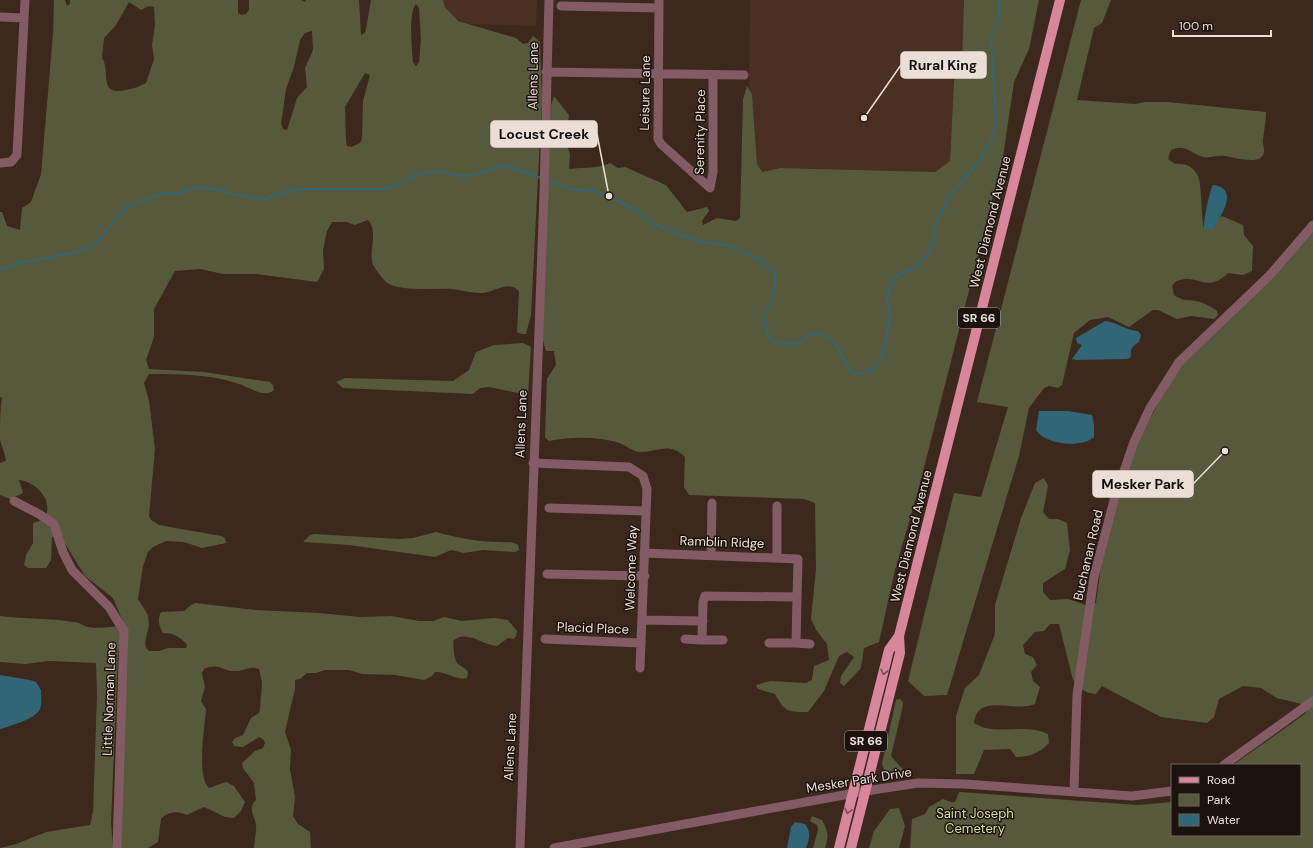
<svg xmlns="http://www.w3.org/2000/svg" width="1313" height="848" font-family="'DM Sans',sans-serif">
	<rect width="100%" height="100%" fill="#3c281d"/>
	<path fill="#493022" d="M443 0H537L536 26 469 24 454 18 445 7Z
		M750 0H964L962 64 954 81 950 161 935 172 780 168 761 172 757 164 752 94 749 89Z"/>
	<path fill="#57593c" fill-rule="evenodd" d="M54 0H65L67 6 70 4V0H238V13L242 15 246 14 249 10V0H301L305 2 306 0H359L361 35 365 33 366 29 371 0H443L445 7 458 21 516 38 523 44 528 43 533 36 540 42 542 99 531 315 526 334H522L517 332 519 291C506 279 494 294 480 293 471 293 462 290 452 289 437 288 398 292 386 282 382 278 376 270 373 265 368 251 379 232 368 220L355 225 346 222H332L327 231 323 250 324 269 317 282 256 274H223L200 269 175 271 154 309V337L146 360 149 369 204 372 270 382 273 385 274 390C263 399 248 386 236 383 209 374 178 374 149 374L144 383 149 401 155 449 149 516 151 520 159 525 221 536 225 538 226 543 202 548 184 542 166 541 153 547 148 552 143 566 138 599 148 615 149 625 145 643 146 648 149 651H159L168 648H186L187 644C178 636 174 633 163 633 159 626 157 620 161 612L184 611 191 605 195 603 255 610 319 613 360 617 392 616 419 621H433L444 617 462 621 494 618 508 620 517 631 516 636 513 639 508 638 497 646C482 645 466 629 453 641 454 648 453 659 458 664 463 668 466 668 468 673L467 678C456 681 446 671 435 672L432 676 424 680 395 675 362 674 349 670H325L316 673H307L300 679 295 680V689L285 732 291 750 290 769 295 797 293 816 298 824 310 832 311 848H254C254 841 257 832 256 825 255 816 247 808 256 800L254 783 243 768 242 763 255 751 263 748 265 743 263 739 259 737 243 747 234 746 232 742 235 738 243 735 251 718 259 713 260 709 262 682 259 669C250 665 244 671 236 671 222 672 221 662 204 669L202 673 205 687 201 701 206 709C205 726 196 776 209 788L226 782 234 786 245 802 241 811 234 818 225 817 204 807 187 815C178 811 169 811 161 819L158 842 148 848H120V642L118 652 111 823 113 848H0L16 844 46 832 90 825 93 812 97 695 96 663 49 661 25 664 0 662V616C25 619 50 618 74 622 79 622 83 626 88 627 94 629 119 627 124 624L113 598 85 576 61 537 57 536 52 537 51 560 46 568H28L24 565 26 555 33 543V523L43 520C44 518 47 514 47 511 50 496 33 481 19 480L23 493 10 499 0 495V463L6 461C5 454 2 447 0 440 0 431 0 407 2 398L0 397V212H2L7 226 20 230 22 208 31 202 41 174 53 34ZM129 2 141 10 149 6 154 7 155 25 152 45 154 59 146 83C136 88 130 90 118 91 100 92 110 68 102 58L104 38 116 25ZM416 4 419 8 421 39 419 62 416 66 413 62C412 49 408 14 416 4ZM312 31 313 50 305 68 307 87 297 98 287 130 283 129 281 124 286 89 294 67 300 40 305 33ZM365 73 370 75 363 101 362 139 360 143 351 147 347 146 346 141 345 107Z
		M964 0H1039L1029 49 1014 82 1003 157 918 491 895 570 879 642 864 648 861 668 844 686 840 683 841 676 854 657 847 652 839 656 824 691 808 712C787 712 785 712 775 694L758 689 756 685 770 681 806 683 812 680 814 666 829 660 827 644 816 630 811 619 816 569 815 503 804 499 689 495 684 487 685 457C668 441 658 453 639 452 632 451 625 445 619 443 597 436 571 437 549 441L545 437 547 379 556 365 554 351H546L543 341 541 278 551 105 554 96 569 115 565 141 570 154 569 169C583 167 598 169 610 163L618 168 625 167 666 185 687 212 707 207 709 211 702 221 703 225 717 218 736 221 740 218 743 99 747 86 752 94 757 164 762 172 780 168 935 172 950 161 954 81 962 63Z
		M1081 0H1111L1102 23 1094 28 1077 100 1135 104 1144 102H1168L1266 112C1266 122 1264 130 1263 140 1262 144 1266 150 1263 155 1258 165 1233 157 1225 156 1218 155 1210 158 1203 157 1191 154 1186 143 1171 150L1168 159 1175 164C1185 163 1193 166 1198 176 1202 185 1201 216 1204 228L1215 225 1218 219 1222 216 1243 225 1244 235 1253 246 1252 271 1243 275 1228 273C1206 295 1196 271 1175 282L1172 286 1174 295C1184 302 1186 299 1196 301 1203 302 1212 307 1217 311L1218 315 1214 319 1191 316 1177 319 1158 310H1153L1129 327 1108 317 1090 320 1074 333 1062 385 1058 388 1049 386 1044 388 1029 408 1019 456 947 695 924 696 908 681 954 493 981 497 1008 407 977 402Z
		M1313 225V848H910L912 819 925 814 929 807 943 799 951 802H955L959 792 1138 805 1172 802V835H1300V765H1233L1305 714 1310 706 1277 698 1261 688 1243 686 1219 699 1214 717 1207 723 1161 717 1102 686 1096 694C1085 693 1080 689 1073 680L1059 624H1050L1044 631 1035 632 1023 645 1025 654 1033 657 1037 665 1031 672 1033 681 1040 687 1035 704C1012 713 978 692 974 723 995 737 1025 722 1048 734L1049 743C1040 753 1029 757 1016 757L1010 749 984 750 974 774H956V716L965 688 979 675 995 634V605L1021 518 1035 483 1044 478 1048 486 1043 512 1049 519H1058L1067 523 1070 550 1065 569 1043 583V592L1050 600 1068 599 1086 605 1096 603 1104 544 1138 441 1178 367Z
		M523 343 531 347 528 395 489 387 480 388 473 394 343 388 336 382 345 378 453 381 469 370 476 352 494 345Z
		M436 532C458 538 478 542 500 542 507 543 513 541 518 545L519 550 515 552 483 550 464 553 451 550 435 557 349 545 303 542 310 535 314 534 399 539 413 538Z
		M900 699 903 702 902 710 891 756 907 774 891 775 885 772 882 764 896 700Z
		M899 808 905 826 899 848H869L874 831 890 809Z
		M812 816 822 820C828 831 829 836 825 848H813L818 830 817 825 810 821Z"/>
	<path fill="#306675" d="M1213 185C1241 188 1220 218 1212 230L1204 228C1203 223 1210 188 1213 185Z
		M1105 321C1117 322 1126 331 1138 331L1141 335 1139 342C1132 346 1130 349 1131 357L1127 359 1076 360 1072 359 1082 345 1077 343 1076 338Z
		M1039 411H1068L1092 415 1094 424V437C1081 449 1044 444 1036 430Z
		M0 675 30 680 36 682 41 690C41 695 42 704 40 709 36 719 10 726 0 729Z
		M795 822 805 824C811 832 810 838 806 848H787L791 827Z"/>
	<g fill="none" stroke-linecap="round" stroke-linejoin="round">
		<path stroke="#306675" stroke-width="2" d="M547 180 571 189 593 191 609 196 637 211 654 224 701 242 726 245 761 260 769 266 774 272 776 279 771 302 766 310 764 318 768 337 773 342 792 344 800 343 809 335 817 333 824 335 835 342 850 371 856 374 864 373 874 368 880 360 886 340 889 325 890 311 887 298 891 282 896 277 915 267 929 254 938 220 948 198 981 159 992 139 996 119 991 39 999 15 1000 0
			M0 270 19 263 72 253 87 248 100 239 123 210 135 203 162 194 178 193 194 188 213 189 252 198 266 199 277 194 302 189H383C398 186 409 177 423 173 439 169 448 175 462 176 475 177 485 170 497 167 511 164 528 174 541 178"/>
		<path stroke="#835b64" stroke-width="9" d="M659 0 658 139 661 144 710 188 713 172V75
			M561 6 659 8
			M0 17 24 18
			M546 72 744 75
			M0 163 11 162 17 155 25 0
			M533 463 629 467 643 476 647 489 640 668
			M14 501 39 514 54 524 63 552 72 570 109 607 124 631 117 848
			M549 508 646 511
			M644 553 798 559 797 597
			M711 555 712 503
			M777 557V506
			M547 574 645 576
			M643 620 703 621
			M545 639 641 643
			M685 639 702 640 703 602 705 596 797 597 796 643H769
			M702 640H723
			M796 643 810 644
			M1224 765 1313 701
			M1074 792 1077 695 1094 577 1114 500 1134 442 1150 408 1179 362 1270 275 1313 225
			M520 848 544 194 549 0
			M554 848 866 791 918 783 964 784 1132 796 1172 791"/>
		<path stroke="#d8869b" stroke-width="10" d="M839 848 889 650 899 636
			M851 848 900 653 899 636 1060 0"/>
	</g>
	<defs><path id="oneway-chevron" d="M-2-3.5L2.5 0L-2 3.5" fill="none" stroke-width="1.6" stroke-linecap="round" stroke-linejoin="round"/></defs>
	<g stroke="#7a4c54">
		<use href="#oneway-chevron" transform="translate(884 672) rotate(104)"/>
		<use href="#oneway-chevron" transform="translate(848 811) rotate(104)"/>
	</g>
	<g text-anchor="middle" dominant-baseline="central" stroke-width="3" stroke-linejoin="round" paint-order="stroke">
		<g fill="#1c130e" stroke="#ada19b" stroke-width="1">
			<rect x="958" y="308" width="42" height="20" rx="3"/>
			<rect x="845" y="731" width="42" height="20" rx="3"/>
		</g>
		<g font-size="12" font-weight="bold" fill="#ebded7">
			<text x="979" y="318">SR 66</text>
			<text x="866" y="741">SR 66</text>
		</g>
		<g font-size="13" fill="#ebded7" stroke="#1c130e">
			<text transform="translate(533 76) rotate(-89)">Allens Lane</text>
			<text transform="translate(645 93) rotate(-89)">Leisure Lane</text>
			<text transform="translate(700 132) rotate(-89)">Serenity Place</text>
			<text transform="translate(990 222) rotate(-76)">West Diamond Avenue</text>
			<text transform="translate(521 424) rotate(-88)">Allens Lane</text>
			<text transform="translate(911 536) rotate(-76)">West Diamond Avenue</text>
			<text transform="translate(722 542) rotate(2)">Ramblin Ridge</text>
			<text transform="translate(1088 555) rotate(-77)">Buchanan Road</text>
			<text transform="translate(631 568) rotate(-88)">Welcome Way</text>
			<text transform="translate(593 628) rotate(2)">Placid Place</text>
			<text transform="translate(109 699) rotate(-88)">Little Norman Lane</text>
			<text transform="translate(510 747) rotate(-87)">Allens Lane</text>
			<text transform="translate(859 780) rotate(-9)">Mesker Park Drive</text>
		</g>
		<g font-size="13" fill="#d8df98" stroke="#1c130e">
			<text x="975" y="813">Saint Joseph<tspan x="975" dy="15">Cemetery</tspan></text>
		</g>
	</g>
	<path fill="none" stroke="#ebded7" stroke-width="1.5" d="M864 118L901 65M609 196L597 134M1225 451L1193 484"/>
	<g fill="#ebded7" stroke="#1c130e" stroke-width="1.5">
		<circle cx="864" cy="118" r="4"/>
		<circle cx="609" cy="196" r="4"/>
		<circle cx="1225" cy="451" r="4"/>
	</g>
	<g fill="#ebded7" stroke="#ebded7" stroke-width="1.5">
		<rect x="901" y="52" width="85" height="26" rx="4"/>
		<rect x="491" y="121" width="106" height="26" rx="4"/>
		<rect x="1093" y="471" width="100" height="26" rx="4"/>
	</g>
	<g font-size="14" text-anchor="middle" font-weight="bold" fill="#111">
		<text x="943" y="70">Rural King</text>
		<text x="544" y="139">Locust Creek</text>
		<text x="1143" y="489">Mesker Park</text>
	</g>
	<rect x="1171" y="764" width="130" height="72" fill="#1c130e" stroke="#6f645e"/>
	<rect x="1179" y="777" width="20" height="6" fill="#d8869b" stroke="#6f645e"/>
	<text x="1207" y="784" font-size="12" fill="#ebded7">Road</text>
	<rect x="1179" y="794" width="20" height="12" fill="#57593c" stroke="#6f645e"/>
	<text x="1207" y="804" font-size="12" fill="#ebded7">Park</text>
	<rect x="1179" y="814" width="20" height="12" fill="#306675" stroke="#6f645e"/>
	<text x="1207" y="824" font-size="12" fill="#ebded7">Water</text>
	<path d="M1173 30v6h98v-6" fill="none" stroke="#ebded7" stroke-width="2"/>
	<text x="1179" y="30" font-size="12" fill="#ebded7" stroke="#1c130e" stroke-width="3" paint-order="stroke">100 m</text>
</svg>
